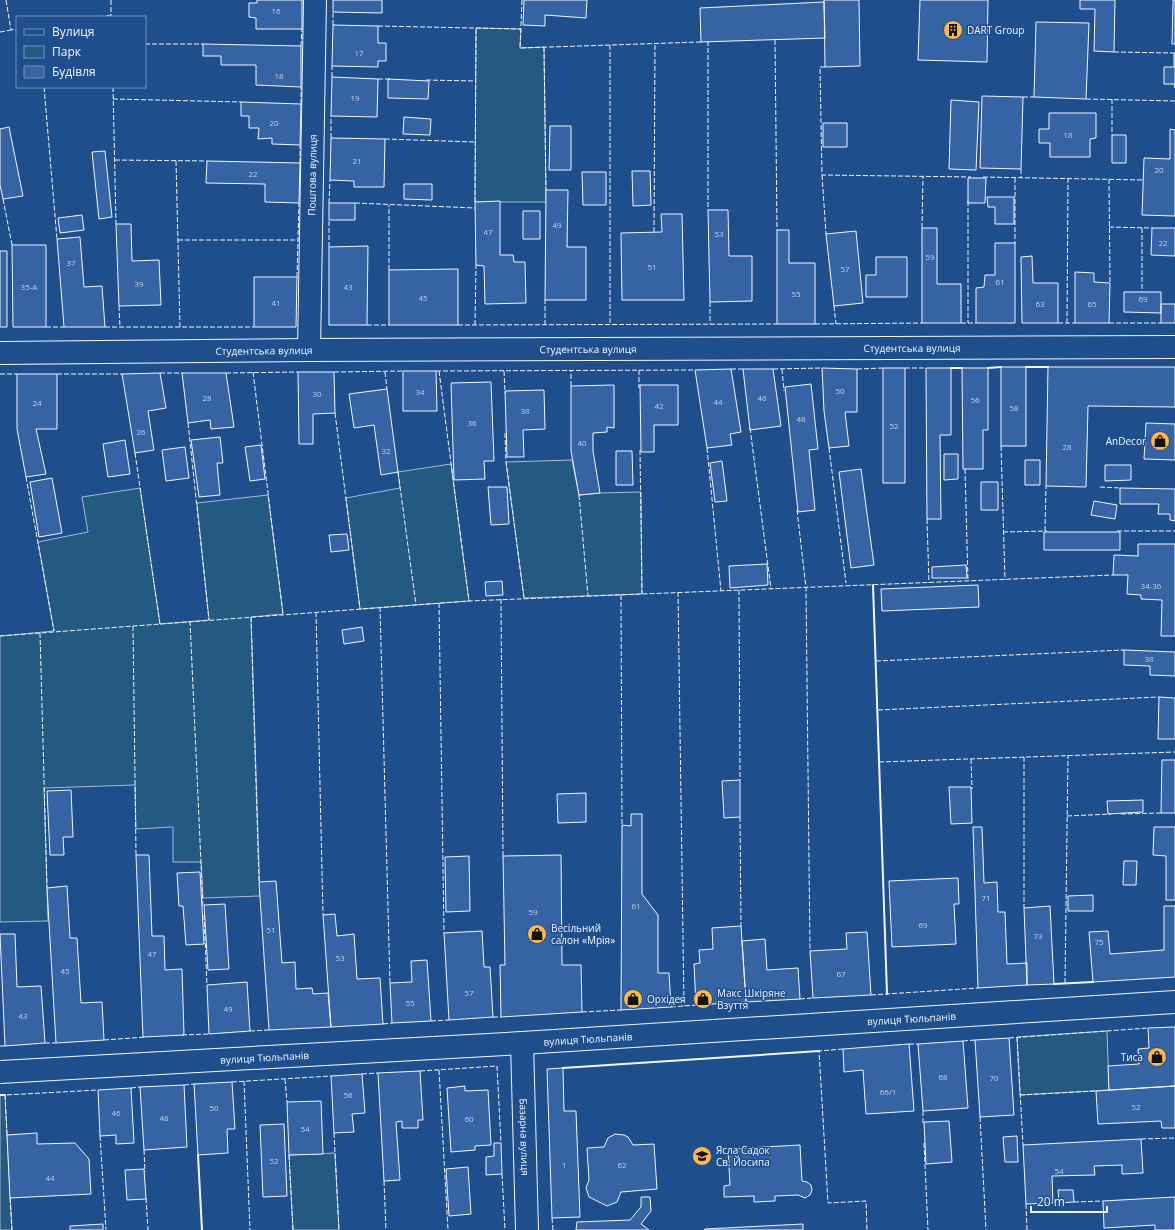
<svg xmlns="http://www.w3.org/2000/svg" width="1175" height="1230" font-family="'Open Sans',sans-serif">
	<rect width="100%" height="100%" fill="#1f4e8c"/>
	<path fill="#245a82" stroke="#a8bbd7" d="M476 28 521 29 520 48 544 47 546 202H475Z
		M572 460 579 495 600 493 641 492 642 594 524 598 506 462Z
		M451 464 469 601 360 609 346 498 400 488 398 472Z
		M140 488 160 624 209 620 197 503 268 495 283 614 251 617 260 896 203 898 201 862H173V827L136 829 135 785 44 788 48 921 0 922V636L54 631 38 542 88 532 82 497Z
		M1107 1031 1109 1090 1020 1095 1017 1037Z
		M0 1095H5L12 1230H0Z
		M335 1153 339 1230H293L289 1155Z"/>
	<path fill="#3563a3" stroke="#f2f6ff" d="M257 0H302V29H256V18L249 17V3H257Z
		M333 0H382V13L333 12Z
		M524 0H587L586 18 545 15V26L523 25Z
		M824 0H859L860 66 825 67Z
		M920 0H988L987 62 918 60Z
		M1080 0H1115L1114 52 1094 51 1095 9H1080Z
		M1173 0H1175V44H1172Z
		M824 2 825 38 701 42 700 8Z
		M1036 22 1089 23 1086 99 1034 97Z
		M333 25 378 26V43H386V61H378V67L332 66Z
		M203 44 301 46V87L256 85V65H221V56H203Z
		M1174 53H1175V88L1174 84H1164V67H1174Z
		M332 77 378 79 377 117 331 116Z
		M388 79 429 81 428 99 388 98Z
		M982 96 1023 97 1021 169 980 168Z
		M951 100 979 102 976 170 949 169Z
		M241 102 301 104 300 145 272 144V138L258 139 259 128H249V116H241Z
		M1049 113H1096V138L1090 139V157H1050V143H1039V129H1049Z
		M404 117 431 119 430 135 403 134Z
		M823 123H847V147H823Z
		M550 126H571V170H549Z
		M9 127 23 196 3 199 0 185V129Z
		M1170 129 1175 130V216L1142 215 1144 158 1170 159Z
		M1112 135H1126V163H1112Z
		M331 138 385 139 384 187H354V181L330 180Z
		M105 151 112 217 99 219 92 152Z
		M207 161 300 163 299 203 265 202V184L206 183Z
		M632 171H650L651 205 633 206Z
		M582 172H606V205H583Z
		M968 178H986L985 203H968Z
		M404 184H432V200L404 199Z
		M546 190H568L567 247H586V300H545Z
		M987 197H1014V224H995V207H988Z
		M500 201V255H513L514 262H525L526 303 485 304 484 266 476 265 475 202Z
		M329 203H355V220H329Z
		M708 210H728L729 256H752V301L710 302Z
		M523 211H540V239H523Z
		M661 214H682L684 300H622L621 233 662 232Z
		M82 215 84 230 60 233 58 218Z
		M116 224H131L132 261 159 260 161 305 119 306Z
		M922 228H937V284H961V323H922Z
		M1152 228H1175V256L1151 255Z
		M777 230H789V263H815V324H777Z
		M856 231 863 303 834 306 826 234Z
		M80 237 84 287 102 286 105 327H64L57 239Z
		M995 243H1015V323H976V288L984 287 985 275H995Z
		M12 245H46V327H13Z
		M368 246 367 325H329V247Z
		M0 251H7V327H0Z
		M1032 256 1033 283H1058V323H1022L1021 257Z
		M876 257H907V297H866V275H876Z
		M458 269V325H389V270Z
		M1075 272 1094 273V282L1110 283 1109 323H1075Z
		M254 277H297L296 327H254Z
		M1124 292H1161V313L1124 312Z
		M1161 304H1175V323H1161Z
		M1001 367H1026V446H1001Z
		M1048 367H1175V407L1088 406 1086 487 1046 486Z
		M822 368 857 369V412H845L849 446 829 448 824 411Z
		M883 368H905V483H883Z
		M926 368H951V435H940L941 519H927Z
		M962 368H988V430H983V469H963Z
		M731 369 741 432 730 434 732 445 707 448 695 370Z
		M743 369H773L781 426 750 430Z
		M403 371H436L437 411H403Z
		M298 372H334L335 413 313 414V444H299Z
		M160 373 166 408 148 411 154 450 135 453 122 374Z
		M182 373H226L234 427 211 429 210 420 188 423Z
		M17 374H57V429H36L46 474 26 477 17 429Z
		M491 382 494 461H484L485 479 454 480 451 383Z
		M811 384 818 449 809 450 815 510 798 512 785 387Z
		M614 385V428L607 427V432L593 433V451L600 493 579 495 571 451V386Z
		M640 385H678V425H654V452H641Z
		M387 389 398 472 381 475 374 425 354 428 349 394Z
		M544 390 545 429 523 430 524 457H507L505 391Z
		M1146 423 1175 424V460L1144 459Z
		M220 437 223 463H217L220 495 199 497 191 440Z
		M125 440 130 474 108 477 103 444Z
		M261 445 265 479 250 481 245 447Z
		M185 447 189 478 166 481 162 450Z
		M616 451H632L633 485H616Z
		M944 454H958V479L944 480Z
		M1025 460H1040V485H1025Z
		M722 461 727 501 715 502 710 463Z
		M1105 465H1131V480L1105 481Z
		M861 469 874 565 851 568 839 472Z
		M52 478 62 533 39 537 30 482Z
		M981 482H998V510H981Z
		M488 487H507L509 524 491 525Z
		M1120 488 1175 489V521L1170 520V514H1158L1159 504H1120Z
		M1094 501 1117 505 1115 519 1091 515Z
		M1044 532H1120V550H1044Z
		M347 534 349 550 331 552 329 535Z
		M1138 544H1175V636H1161L1162 600 1141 599V595L1127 594 1128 575H1113L1114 555 1138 556Z
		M767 564 768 585 730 588 729 566Z
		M966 565 967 578H932V567Z
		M502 581 503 595 486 596 485 582Z
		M978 585 979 607 882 611 881 589Z
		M362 627 364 641 344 644 342 630Z
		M1124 650 1175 652V676L1150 675V666L1124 665Z
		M1159 697 1175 698V739H1158Z
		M1162 760H1175V813H1161Z
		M740 780V817L724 818 722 781Z
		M949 787H971L972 823 951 824Z
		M71 790 73 837H63L64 855H50L47 791Z
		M586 793V822L558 823 557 794Z
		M1143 800V812L1108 814 1107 801Z
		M631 814H642V894L658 915V973H669L671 1007 621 1010 622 825 631 826Z
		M973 827H982L984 883 997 882 998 912H1005L1007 964 1027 963V985L978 988Z
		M1154 827H1175V900H1166V856L1153 855Z
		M136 855H149L152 936H164L165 970 182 969 184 1035 143 1037Z
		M561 855 562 965H581L582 1012 501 1017 500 965H505L503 856Z
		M469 856 470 911 446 912 445 857Z
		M1124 861H1137L1136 885H1123Z
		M200 872 204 944 186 945 183 906H179L177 873Z
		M958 878 959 904H954L956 944 892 947 889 881Z
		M276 881 282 963 295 962 296 989 312 988 313 994 328 993 331 1027 269 1030 259 882Z
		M67 886 70 938H77L81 1003 102 1002 104 1040 56 1043 47 888Z
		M1093 895V911H1068V896Z
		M225 904 229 969 208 970 204 905Z
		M1050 906 1054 984 1027 985 1024 908Z
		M1164 906H1175V977L1093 982 1089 932 1108 931 1110 954 1164 950Z
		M335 914 337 936 354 934 357 979 380 978 383 1024 331 1027 323 915Z
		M741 926 746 1002 696 1005 694 964 700 963 699 950 713 949 712 928Z
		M482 931 484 967H490L493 1017 449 1020 444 933Z
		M867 932 871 995 813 998 810 951 847 949 846 933Z
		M0 934H15L17 987 41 986 45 1043 5 1046Z
		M765 939 767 970 798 968 800 999 746 1002 742 941Z
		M427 960 431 1021 392 1023 390 983 412 982 411 961Z
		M247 982 250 1031 209 1034 207 985Z
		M1175 1027V1086L1109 1090 1108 1066 1139 1064 1138 1049 1149 1048 1148 1028Z
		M1009 1038 1014 1115 980 1117 975 1040Z
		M963 1041 968 1108 923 1111 918 1044Z
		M909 1044 914 1111 866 1114 863 1070 844 1072 843 1049Z
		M563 1068 564 1111H576L580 1217 552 1218 547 1069Z
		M420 1071 423 1120H418V1128H402V1121L396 1122 400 1180 384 1181 378 1073Z
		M362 1074 365 1113 352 1114 354 1132 334 1133 331 1076Z
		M232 1082 235 1129H227L228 1153 198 1155 194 1084Z
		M184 1085 187 1147 144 1150 140 1087Z
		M465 1086V1091L488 1090 491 1145 475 1146V1150L451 1152 447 1088Z
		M1175 1086V1128H1162L1161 1121 1098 1124 1096 1091Z
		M131 1088 134 1143 116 1144V1135L100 1136 98 1090Z
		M321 1101 323 1154 289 1155 287 1102Z
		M949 1121 952 1162 926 1164 924 1122Z
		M284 1124 287 1196 263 1197 260 1125Z
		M37 1133V1144L75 1143 89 1159 91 1194 10 1198 7 1135Z
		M615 1134 624 1135 628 1137 633 1145 654 1144 657 1189 621 1192 617 1202 607 1206 589 1197 586 1188 589 1180 587 1148 604 1147 608 1138Z
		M1017 1136 1018 1162H1005L1003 1137Z
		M1141 1139 1143 1173 1122 1174V1165L1094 1166 1095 1175 1052 1176 1053 1203 1026 1204 1023 1145Z
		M494 1143H501L502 1174 486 1175V1157L494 1156Z
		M800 1145 802 1181 807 1182 811 1185 812 1190 810 1195 805 1198 798 1195 775 1196V1201L754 1202V1196L724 1197V1186L730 1185 728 1149Z
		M468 1167 471 1214 449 1216 446 1169Z
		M144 1169 146 1199 127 1200 125 1170Z
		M1058 1190H1073L1074 1202 1059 1203Z
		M641 1197H650L651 1211 641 1224 649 1230H576L577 1222 630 1220 641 1207Z
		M1175 1197V1230H1155V1225L1104 1228 1103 1201Z
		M103 1224V1230H70V1226Z
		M803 1224V1230H704L705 1229Z"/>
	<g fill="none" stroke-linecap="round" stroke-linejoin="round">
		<g stroke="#f2f6ff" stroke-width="24">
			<g id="minor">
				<path id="s1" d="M309 350 315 0"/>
				<path id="s2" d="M0 353 309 350 1175 347"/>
				<path id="s3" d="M522 1043 527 1230"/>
				<path id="s4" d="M0 1072 522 1043 1175 1002"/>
			</g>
		</g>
		<use href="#minor" stroke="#1f4e8c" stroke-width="22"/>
		<path stroke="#f2f6ff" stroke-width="1" stroke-dasharray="5 2" stroke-linecap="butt" d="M6 0 11 30 17 29
			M111 0V17
			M522 0 520 48 701 42
			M99 17 111 15
			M333 25V12
			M378 26 521 29
			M0 32 11 30
			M775 40 777 230
			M708 41V210
			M145 44H203
			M610 45V324
			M301 46 302 29
			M544 47 546 190
			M1114 52 1174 53
			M825 67H820L822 175 971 177
			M332 77V66
			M378 79H390
			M426 80 475 81
			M44 87 57 239
			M113 87 116 224
			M1023 97H1034
			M113 99 241 102
			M1086 99 1175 101
			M1112 99V135
			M301 104V87
			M331 138V116
			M385 139 475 142
			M115 160 207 161
			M176 161 180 327
			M300 163V145
			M1021 169V178
			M822 175 826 234
			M983 177 1143 180
			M1015 178V243
			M1109 179 1110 283
			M3 199 12 245
			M968 201V323
			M475 202 476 28
			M329 203 330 180
			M355 203 475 208
			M1109 227 1152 228
			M922 228 923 176
			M1142 228V292
			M654 232 655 43
			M178 240H298
			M329 247V220
			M389 270V205
			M297 277 299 203
			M710 302V324
			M119 306 120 327
			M834 306 836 324
			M961 323H976
			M1058 323H1075
			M1067 323 1068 179
			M1109 323H1161
			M815 324 922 323
			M367 325H389
			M458 325 777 324
			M475 325 476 265
			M545 325V300
			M46 327H64
			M105 327H254
			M905 368H926
			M731 369H743
			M773 369 822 368
			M782 369 784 391
			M857 369 883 368
			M639 370V388
			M436 371 695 370
			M439 371 469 601
			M504 371 505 393
			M253 372 283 614
			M334 372 403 371
			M385 372 387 389
			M160 373H182
			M226 373 298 372
			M0 374H17
			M57 374H122
			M571 386V371
			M335 413 360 609
			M188 423 209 620
			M750 428 771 589
			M505 433 506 462 524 598
			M1001 446 1005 580
			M707 448 721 591
			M829 448 846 583
			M640 450 642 594
			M135 453 160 624
			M965 469 968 581
			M398 472 416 605
			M26 477 54 631
			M1100 487 1120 488
			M579 495 588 596
			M797 510 806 588 810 951
			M927 519 929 583
			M1045 531 1046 486
			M1117 531H1175
			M1003 532 1047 531
			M739 590 740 780
			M678 592 684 1006
			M621 595 622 825
			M501 599 503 856
			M439 603 444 933
			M380 607 390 983
			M316 612 323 915
			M251 617 259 882
			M190 621 203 907
			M133 626 136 855
			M40 633 47 888
			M0 636 469 601 1113 575
			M876 661 1124 650
			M878 710 1159 697
			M1024 757V908
			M971 759 972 789
			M879 762 1175 752
			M1121 814 1161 813
			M1067 816 1111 814
			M740 817 741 926
			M204 915 207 985
			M1065 983 1068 755
			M871 995 978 988
			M800 999 813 998
			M671 1007 696 1005
			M582 1012 621 1010
			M493 1017H501
			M431 1021 449 1020
			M383 1024 392 1023
			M250 1031 269 1030
			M182 1035 209 1034
			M1017 1037 1023 1145
			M1009 1038 1148 1028
			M104 1040 146 1037
			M963 1041 975 1040
			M45 1043H56
			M909 1044H918
			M0 1046H5
			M843 1049 819 1051 828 1203 866 1201 867 1230
			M439 1070 448 1230
			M420 1071 497 1066 501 1143
			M362 1074 378 1073
			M285 1079 287 1102
			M244 1081 250 1230
			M232 1082 331 1076
			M184 1085 194 1084
			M131 1088 140 1087
			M1020 1095 1096 1091
			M923 1111V1125
			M980 1117 986 1230
			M334 1133 339 1230
			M7 1135 5 1095 98 1090
			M100 1136 106 1230
			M1141 1139 1175 1138
			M924 1143 928 1230
			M144 1150 145 1172
			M289 1155 293 1230
			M502 1174 505 1230
			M384 1181 386 1230
			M10 1198 12 1230
			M146 1198 148 1230
			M1074 1202 1103 1201
			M1026 1204 1027 1230
			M552 1218 553 1230"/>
		<path stroke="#f2f6ff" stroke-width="2" d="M1026 367H1048
			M951 368H962
			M988 368 1001 367
			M873 585 887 994
			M1054 984 1093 982
			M563 1068 819 1051
			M0 1095H5
			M198 1155 202 1230"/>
	</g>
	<defs>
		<g id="building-disc" transform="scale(1)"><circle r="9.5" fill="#ffb74d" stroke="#1f4e8c"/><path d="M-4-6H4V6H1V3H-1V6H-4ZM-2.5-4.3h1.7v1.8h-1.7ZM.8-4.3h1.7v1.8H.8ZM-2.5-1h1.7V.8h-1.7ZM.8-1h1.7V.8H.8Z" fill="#111"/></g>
		<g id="shop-disc" transform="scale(1)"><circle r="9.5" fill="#ffb74d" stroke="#1f4e8c"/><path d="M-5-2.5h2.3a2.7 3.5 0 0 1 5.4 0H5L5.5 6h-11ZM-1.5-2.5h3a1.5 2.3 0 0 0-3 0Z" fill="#111"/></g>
		<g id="school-disc" transform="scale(1)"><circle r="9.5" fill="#ffb74d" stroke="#1f4e8c"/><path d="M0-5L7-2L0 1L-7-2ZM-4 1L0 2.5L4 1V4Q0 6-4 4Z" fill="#111"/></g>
	</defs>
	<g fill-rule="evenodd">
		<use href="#building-disc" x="953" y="30"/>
		<use href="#shop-disc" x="1160" y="441"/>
		<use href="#shop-disc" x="537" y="934"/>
		<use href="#shop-disc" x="633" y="999"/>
		<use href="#shop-disc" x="703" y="999"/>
		<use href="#shop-disc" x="1157" y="1057"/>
		<use href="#school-disc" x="702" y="1156"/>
	</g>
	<g text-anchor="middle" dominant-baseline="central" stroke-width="3" stroke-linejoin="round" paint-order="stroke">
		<g font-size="8" fill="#c3d1e8">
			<text x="276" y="10">16</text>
			<text x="359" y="52">17</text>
			<text x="279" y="75">18</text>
			<text x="355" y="97">19</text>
			<text x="274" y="122">20</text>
			<text x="1068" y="134">18</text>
			<text x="357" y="160">21</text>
			<text x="1159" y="169">20</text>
			<text x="253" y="173">22</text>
			<text x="557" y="224">49</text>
			<text x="488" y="231">47</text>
			<text x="719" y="233">53</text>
			<text x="1163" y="242">22</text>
			<text x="930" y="256">59</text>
			<text x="71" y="262">37</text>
			<text x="652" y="266">51</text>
			<text x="845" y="268">57</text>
			<text x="1000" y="281">61</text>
			<text x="139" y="283">39</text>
			<text x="29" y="286">35-А</text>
			<text x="348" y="286">43</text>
			<text x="796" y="293">55</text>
			<text x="423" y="297">45</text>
			<text x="1143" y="298">69</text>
			<text x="276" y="302">41</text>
			<text x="1040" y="303">63</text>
			<text x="1092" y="303">65</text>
			<text x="840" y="390">50</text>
			<text x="420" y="391">34</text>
			<text x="317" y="393">30</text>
			<text x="207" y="397">28</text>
			<text x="762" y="397">46</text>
			<text x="975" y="399">56</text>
			<text x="718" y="401">44</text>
			<text x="37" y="402">24</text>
			<text x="659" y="405">42</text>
			<text x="1014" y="407">58</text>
			<text x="525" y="410">38</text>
			<text x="801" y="418">48</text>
			<text x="472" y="422">36</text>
			<text x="894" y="425">52</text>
			<text x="141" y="431">26</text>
			<text x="582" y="442">40</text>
			<text x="1067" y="446">28</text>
			<text x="386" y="450">32</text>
			<text x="1151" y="585">34-36</text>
			<text x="1149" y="658">38</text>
			<text x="986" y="897">71</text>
			<text x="636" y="905">61</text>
			<text x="533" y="911">59</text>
			<text x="923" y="924">69</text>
			<text x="271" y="929">51</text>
			<text x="1038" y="935">73</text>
			<text x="1099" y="941">75</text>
			<text x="152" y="953">47</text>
			<text x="340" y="957">53</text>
			<text x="65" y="970">45</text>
			<text x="841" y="973">67</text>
			<text x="469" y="992">57</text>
			<text x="410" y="1002">55</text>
			<text x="228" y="1008">49</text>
			<text x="23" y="1015">43</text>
			<text x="943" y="1076">68</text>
			<text x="994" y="1077">70</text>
			<text x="888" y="1091">66/1</text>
			<text x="348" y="1094">56</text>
			<text x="1136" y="1106">52</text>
			<text x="214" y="1107">50</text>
			<text x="116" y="1112">46</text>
			<text x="164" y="1117">48</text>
			<text x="469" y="1118">60</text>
			<text x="305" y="1128">54</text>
			<text x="274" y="1160">52</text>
			<text x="564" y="1164">1</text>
			<text x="622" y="1164">62</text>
			<text x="1059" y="1170">54</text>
			<text x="50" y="1177">44</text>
		</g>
		<g font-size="10" fill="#f2f6ff" stroke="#1f4e8c" text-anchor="start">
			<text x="967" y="30">DART Group</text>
			<text x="1146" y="441" text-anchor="end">AnDecor</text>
			<text x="551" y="928">Весільний<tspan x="551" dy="12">салон «Мрія»</tspan></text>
			<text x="717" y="993">Макс Шкіряне<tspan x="717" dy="12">Взуття</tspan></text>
			<text x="647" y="999">Орхідея</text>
			<text x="1143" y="1057" text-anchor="end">Тиса</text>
			<text x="716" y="1150">Ясла Садок<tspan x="716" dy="12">Св. Йосипа</tspan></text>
		</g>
		<g font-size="10" fill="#f2f6ff" stroke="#1f4e8c">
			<text stroke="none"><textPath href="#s1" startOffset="175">Поштова вулиця</textPath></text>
			<text stroke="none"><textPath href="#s2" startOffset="912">Студентська вулиця</textPath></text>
			<text stroke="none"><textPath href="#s2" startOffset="588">Студентська вулиця</textPath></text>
			<text stroke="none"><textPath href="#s2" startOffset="264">Студентська вулиця</textPath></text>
			<text stroke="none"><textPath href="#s4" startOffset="913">вулиця Тюльпанів</textPath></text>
			<text stroke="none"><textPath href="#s4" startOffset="589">вулиця Тюльпанів</textPath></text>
			<text stroke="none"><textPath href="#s4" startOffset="265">вулиця Тюльпанів</textPath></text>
			<text stroke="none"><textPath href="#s3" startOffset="94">Базарна вулиця</textPath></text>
		</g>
	</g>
	<rect x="16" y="16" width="130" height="72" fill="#1f4e8c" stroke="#7391ba"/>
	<rect x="24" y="29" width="20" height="6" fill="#1f4e8c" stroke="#7391ba"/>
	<text x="52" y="36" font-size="12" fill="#f2f6ff">Вулиця</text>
	<rect x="24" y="46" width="20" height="12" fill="#245a82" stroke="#7391ba"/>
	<text x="52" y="56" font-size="12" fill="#f2f6ff">Парк</text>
	<rect x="24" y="66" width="20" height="12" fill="#3563a3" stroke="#7391ba"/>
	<text x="52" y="76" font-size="12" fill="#f2f6ff">Будівля</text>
	<path d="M1031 1206v6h76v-6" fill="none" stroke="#f2f6ff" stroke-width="2"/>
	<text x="1037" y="1206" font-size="12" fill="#f2f6ff" stroke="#1f4e8c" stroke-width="3" paint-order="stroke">20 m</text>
</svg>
